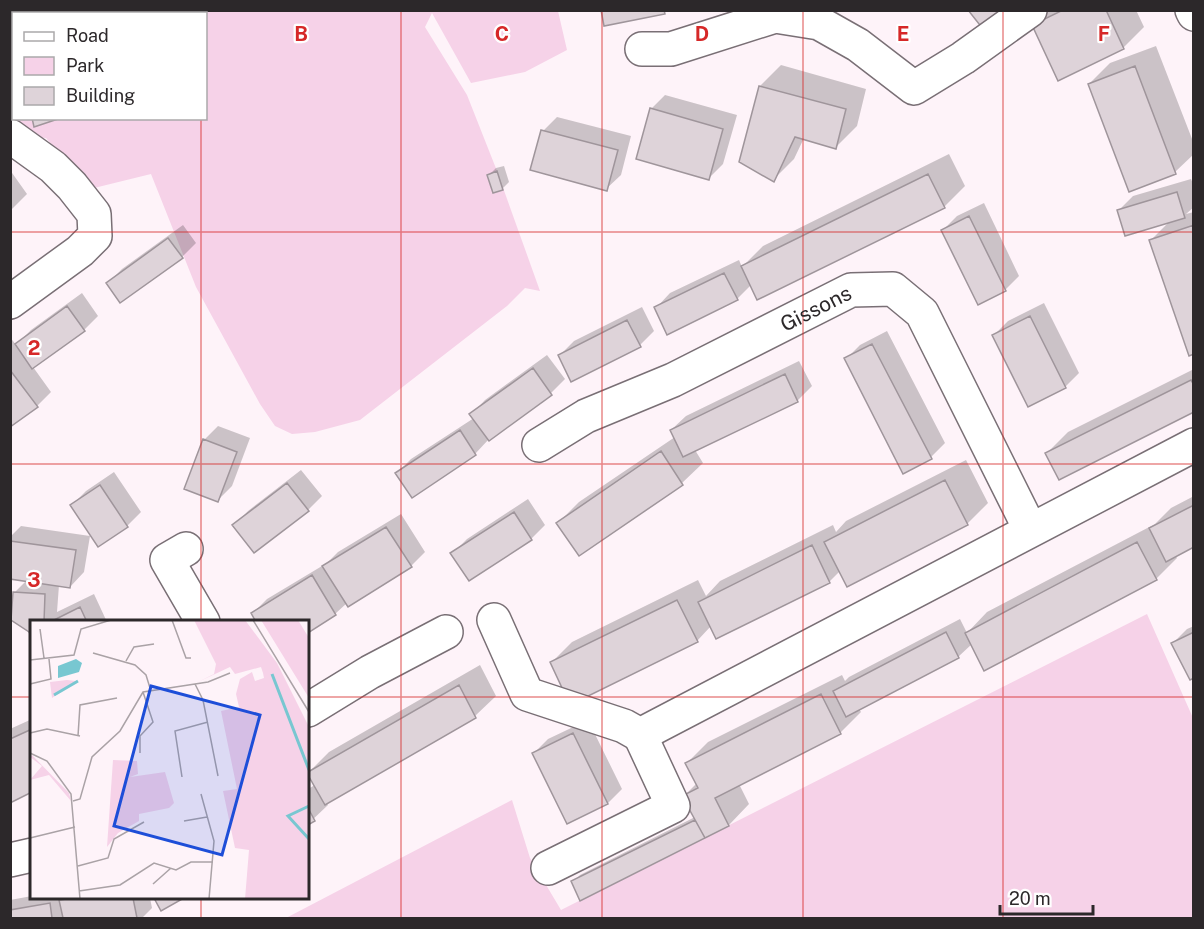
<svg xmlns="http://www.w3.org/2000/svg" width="1204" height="929" font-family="'Public Sans',sans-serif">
	<rect width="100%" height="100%" fill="#fef3f9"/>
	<path fill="#f6d2e8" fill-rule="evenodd" d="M10 11H558L567 50 525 72 471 83 432 13 425 27 467 95 497 171 540 291 525 288 507 306 360 420 315 432 292 434 275 426 260 404 196 287 151 174 90 189 46 138 35 137 11 125ZM14 14H206V118H14Z
		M1147 614 1193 718V918H286L512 800 530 858 561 910Z"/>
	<path fill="#0003" d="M19 10H84L85 14H16Z
		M1049 10H1136L1144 27 1123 48 1034 26Z
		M1156 46 1194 144V154L1175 172 1130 190 1089 84 1110 63Z
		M781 65 866 89 857 126 836 147 804 138 794 159 773 180 760 86Z
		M665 95 737 115 723 164 709 178 651 109Z
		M557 117 631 136 621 175 606 189 543 131Z
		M949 154 965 186 944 207 758 298 751 285 737 299 656 308 670 293 739 260 742 267 763 246Z
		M504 166 509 182 502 189 489 175 496 168Z
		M10 170 27 194 10 211Z
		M1191 179 1194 186V207L1186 214 1194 212V352L1151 240 1171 220 1119 210 1133 196Z
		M984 203 1019 276 1005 290 943 230 957 216Z
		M183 225 196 243 182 257 108 283 122 269Z
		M82 293 98 316 84 330 33 367 51 392 37 406 10 425V337L16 345 31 330Z
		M1044 303 1079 373 1065 387 994 335 1008 321Z
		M642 307 654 331 640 345 560 355 574 341Z
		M887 331 945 443 931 457 846 359 860 345Z
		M547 355 565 379 551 393 489 439 475 454 413 496 397 473 411 459 474 418 471 415 485 400Z
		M799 361 812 386 797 401 695 450 703 463 682 483 580 554 558 523 579 502 675 437 671 430 686 416Z
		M1194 369V410L1047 453 1068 432Z
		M218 426 250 438 232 486 218 500 204 440Z
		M966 460 988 503 967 524 848 585 840 571 829 582 717 637 711 626 697 641 551 663 572 642 698 580 706 596 720 581 833 525 836 532 846 521Z
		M301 470 322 496 308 510 234 526 248 511Z
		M114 472 141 512 127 526 72 505 86 491Z
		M1194 496V546L1175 555 1177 558 1156 579 972 644 958 657 859 709 861 712 840 733 739 784 749 804 729 825 581 899 573 882 580 875 695 817 684 796 697 783 687 763 708 742 842 675 845 681 849 677 960 619 967 633 987 612 1155 524 1171 508Z
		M528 499 545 525 531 539 452 554 467 539Z
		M401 514 425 552 411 566 347 603 335 614 308 631V622L253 613 267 599 327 563 338 552Z
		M21 526 90 536 84 572 70 587 59 585 57 612 94 594 107 622H32L14 593 27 580 10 578V537Z
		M1194 626V677L1173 643 1187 629Z
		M480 665 496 696 475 716 326 802 328 805 308 824V789L315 785 308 773 329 752Z
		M32 719V791L10 801V729Z
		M588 720 622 789 608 803 534 753 548 739Z
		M32 896V898H150L152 908 142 918H10V900Z"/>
	<path fill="#ded3d9" stroke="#9f959b" stroke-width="1.5" d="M24 10H57L58 14H25Z
		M601 10H664L665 14 604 26Z
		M968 10H1006L983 29Z
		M1063 10H1106L1124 49 1058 81 1032 25Z
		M14 20V70L10 71V21Z
		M1135 66 1176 174 1129 192 1088 84Z
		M759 86 846 109 836 149 795 137 774 182 739 162Z
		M650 108 723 129 709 180 636 159Z
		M32 118H61L34 127Z
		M541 130 618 150 607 191 530 170Z
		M497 171 503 190 493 193 487 175Z
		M928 174 945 208 757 300 741 266Z
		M1177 192 1185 218 1125 236 1117 210Z
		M969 216 1006 291 978 305 941 230Z
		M1194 225V354L1189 356 1149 240Z
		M168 238 183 258 120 303 106 283Z
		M724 273 738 300 667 335 654 307Z
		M67 306 85 331 32 369 15 344Z
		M1030 316 1066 388 1028 407 992 335Z
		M627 320 641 347 571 382 558 355Z
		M872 344 932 459 903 474 844 358Z
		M533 368 552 395 489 441 469 414Z
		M10 370 38 407 10 427Z
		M785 374 798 402 683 457 670 430Z
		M1191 380 1194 385V412L1059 480 1045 453Z
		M460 430 476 455 412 498 395 473Z
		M203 439 237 452 218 502 184 489Z
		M661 451 683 485 579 556 556 523Z
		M945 480 968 525 847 587 824 542Z
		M287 483 309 511 254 553 232 525Z
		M100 485 128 527 98 547 70 505Z
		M1194 505V547L1166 562 1149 528Z
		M514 512 532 540 469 581 450 553Z
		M386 527 412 567 348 607 322 566Z
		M10 541 76 550 70 588 10 579Z
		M1137 542 1157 580 984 671 965 633Z
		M812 545 830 583 716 639 698 602Z
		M312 575 336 615 308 633V622H256L251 613Z
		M13 592 45 594 44 622H32V637L29 632 11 620Z
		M677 600 698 642 570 705 550 662Z
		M80 607 87 622H50Z
		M946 632 959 658 846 717 833 691Z
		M1194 632V678L1190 680 1171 643Z
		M459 685 476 718 325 805 308 775V772Z
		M821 694 841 734 715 798 729 826 705 838 682 796 698 788 685 763Z
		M32 729V792L10 803V739Z
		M573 733 608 804 567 824 532 753Z
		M308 808 315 821 308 825Z
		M695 820 705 838 580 901 571 881Z
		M74 898H133L137 918H63L59 900Z
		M154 898H184L161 911Z
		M50 903 52 918H10V910Z"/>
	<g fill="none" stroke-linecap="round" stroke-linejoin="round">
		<g stroke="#796f75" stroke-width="36">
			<g id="minor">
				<path d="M1192 10 1194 14"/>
				<path d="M642 49H671L775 16 819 23 858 45 914 88 963 58 1030 10"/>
				<path d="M10 136 53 167 72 186 94 214 95 236 80 251 10 302"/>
				<path id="s1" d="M539 445 586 416 673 380 851 290 893 289 922 313 1030 529"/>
				<path d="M186 549 167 560 203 622"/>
				<path d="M494 620 527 694 624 726 640 735 1194 445"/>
				<path d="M308 710 370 672 446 632"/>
				<path d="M10 860 32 855"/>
				<path d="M548 868 673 806 640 735"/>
			</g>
		</g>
		<use href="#minor" stroke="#fff" stroke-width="33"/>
	</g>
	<path fill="none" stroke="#d62828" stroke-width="1.5" stroke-opacity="0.55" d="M201 10V14M401 10V918M602 10V918M803 10V918M1003 10V918M201 118V622M10 232H1194M10 464H1194M10 697H32M308 697H1194M201 898V918"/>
	<g text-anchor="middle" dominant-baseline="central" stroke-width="4.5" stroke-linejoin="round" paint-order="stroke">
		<g font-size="21" fill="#2c282a" stroke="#fff">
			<text stroke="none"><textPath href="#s1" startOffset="309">Gissons</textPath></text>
		</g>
	</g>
	<g transform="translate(30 620)">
		<rect width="279" height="279" fill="#fef3f9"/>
		<path d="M164 0H215L247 43 279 107V279H215L219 230 205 228 193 171 207 169 191 91 209 87 206 74 210 59 222 52 225 61 234 58 233 53 231 47 205 54 200 47 168 62 184 54 186 44ZM231 0H268L279 18V78ZM37 60 46 61 22 78 20 62ZM2 135 39 173 41 181 19 155 0 160 12 146 0 137ZM83 140 107 141 108 154 100 157 135 152 144 183 139 188 109 194V201L88 213 77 227Z" fill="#f6d2e8"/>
		<path d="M46 39 52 43 49 52 28 58V46Z" fill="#78c7d1"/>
		<path fill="none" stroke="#78c7d1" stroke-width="3" d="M242 54 279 150M24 75 48 61M279 186 258 196 279 219"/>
		<path fill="none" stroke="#aaa2a6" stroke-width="1.5" d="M142 0 156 38H161M223 0 279 92M10 9 14 38M63 33 105 45 116 55 120 68M0 40 44 35 51 9 81 0M96 41 104 27 124 24M0 64 21 59 19 39M165 64 173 80 188 156M0 113 17 109 50 116M48 116 50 85 87 78M0 133 17 141 41 174 50 279M110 133V116L123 102 113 72M152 157 145 111 178 102M171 174 184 221 179 279M43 181 50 179 62 137 90 111 113 72 178 62 200 53M154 201 177 197M0 218 45 207M48 246 78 238 84 219 114 202M123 264 141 248M49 271 90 265 124 243 146 250 161 242H183"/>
		<path fill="#1d4ed8" fill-opacity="0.15" stroke="#1d4ed8" stroke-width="3" d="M121 66 230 95 192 235 84 206Z"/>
		<rect width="279" height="279" fill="none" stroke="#2c282a" stroke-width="3"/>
	</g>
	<g font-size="20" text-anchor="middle" font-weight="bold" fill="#d62828" stroke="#fff" stroke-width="4.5" stroke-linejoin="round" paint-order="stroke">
		<text x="301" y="41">B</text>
		<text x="502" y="41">C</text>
		<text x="702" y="41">D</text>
		<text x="903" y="41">E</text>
		<text x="1104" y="41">F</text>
		<text x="34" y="355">2</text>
		<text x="34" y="587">3</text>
	</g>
	<rect width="1204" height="929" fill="none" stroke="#2c282a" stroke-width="24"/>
	<rect x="12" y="12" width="195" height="108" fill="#ffffff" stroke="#aba9aa" stroke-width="1.5"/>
	<rect x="24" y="32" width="30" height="9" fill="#ffffff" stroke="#aba9aa" stroke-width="1.5"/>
	<text x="66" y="42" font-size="18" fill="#2c282a">Road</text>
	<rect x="24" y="57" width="30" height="18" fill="#f6d2e8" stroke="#aba9aa" stroke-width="1.5"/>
	<text x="66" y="72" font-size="18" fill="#2c282a">Park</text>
	<rect x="24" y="87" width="30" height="18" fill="#ded3d9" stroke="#aba9aa" stroke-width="1.5"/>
	<text x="66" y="102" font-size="18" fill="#2c282a">Building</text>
	<path d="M1000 905v9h93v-9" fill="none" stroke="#2c282a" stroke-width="3"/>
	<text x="1009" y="905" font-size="18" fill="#2c282a" stroke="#ffffff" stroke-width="4.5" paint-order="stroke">20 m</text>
</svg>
